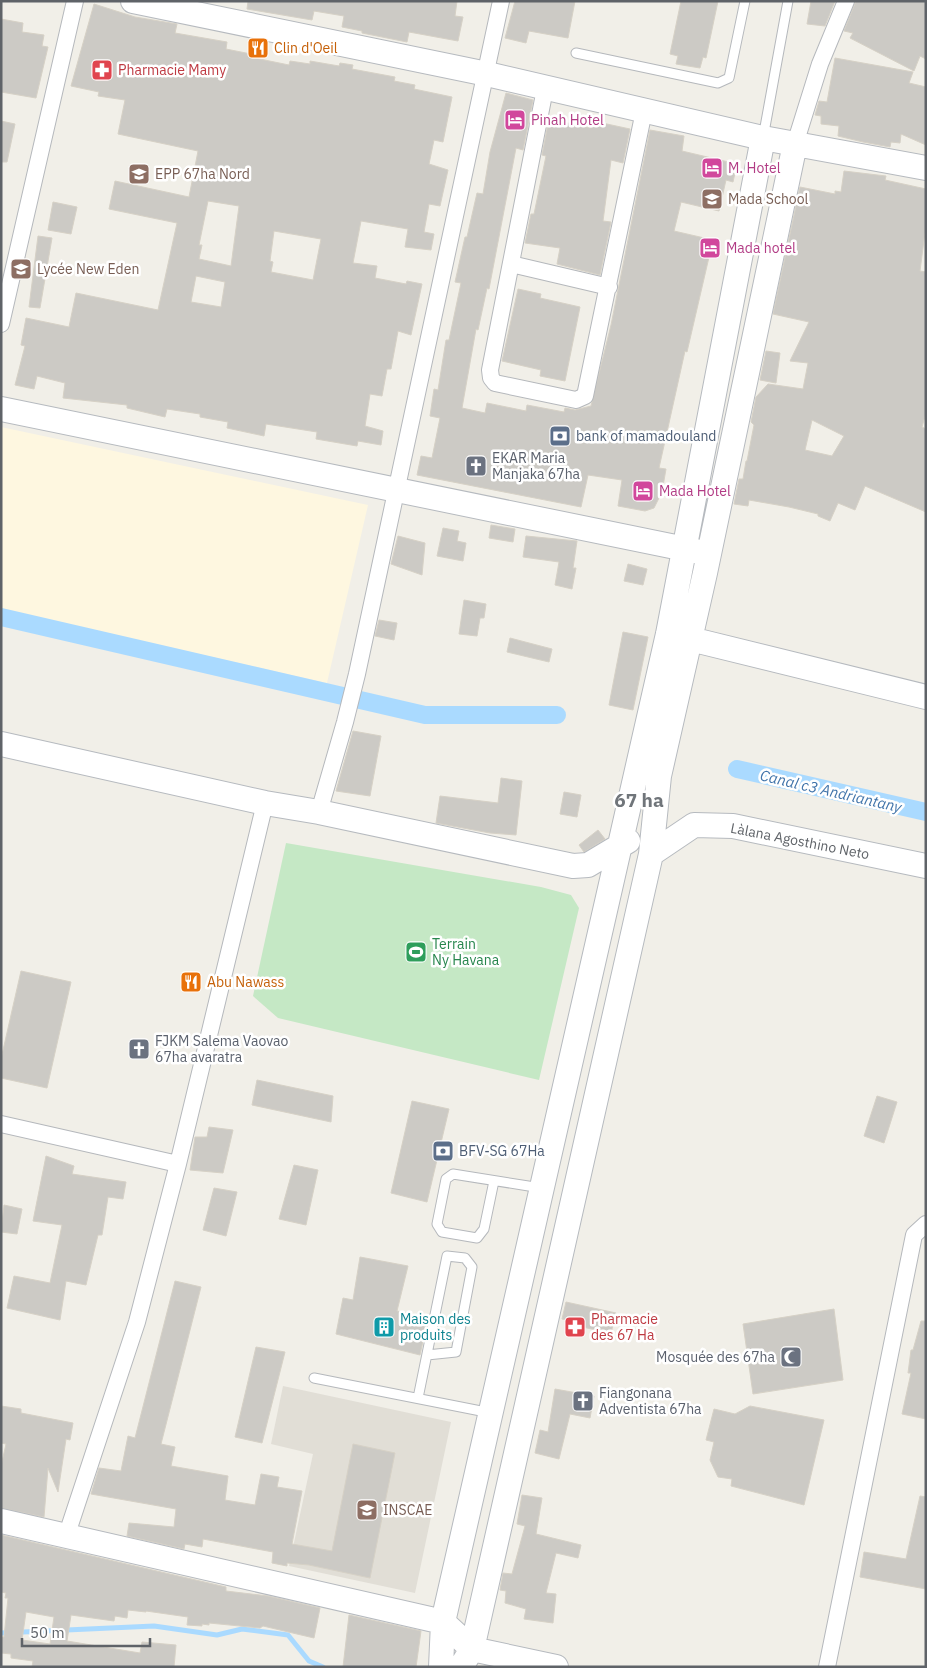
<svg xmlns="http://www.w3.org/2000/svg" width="927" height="1668" font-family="'IBM Plex Sans',sans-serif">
	<rect width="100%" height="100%" fill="#f1efe8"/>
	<path fill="#fef7e0" d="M1 427 368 505 327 683 1 609Z"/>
	<path fill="#e1ded6" d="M283 1386 451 1422 415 1593 289 1566 313 1454 271 1444Z"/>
	<path fill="#c5e8c5" d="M286 843 541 887 571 895 579 908 539 1080 278 1018 253 996Z"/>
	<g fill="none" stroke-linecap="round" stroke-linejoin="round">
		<path stroke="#aadaff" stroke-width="5" d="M1 1633 154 1626 217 1635 242 1629 288 1635 309 1661 323 1667"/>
		<path stroke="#aadaff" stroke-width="18" d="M1 617 425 715H557
			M737 769 926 812"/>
	</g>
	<path fill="#cccac5" stroke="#d6d1c6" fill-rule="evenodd" d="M248 1H457L455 16 463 17 458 41 409 32 407 42 362 33V31L342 27 344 16 314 11 312 20 247 9Z
		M515 1H575L568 38 529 31 526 43 505 38Z
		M681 1H718L706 58 703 57 700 68 676 64 678 56 670 54Z
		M811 1H835L825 26 807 24Z
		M856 1H926V59L920 56 914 71 850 38 853 33 844 31Z
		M94 4 135 17 177 24 175 33 227 42 226 49 251 54 250 57 289 65 290 61 310 64V61L339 66 340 63 353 65 352 69 395 77 394 81 415 85 414 89 452 97 443 142 434 140 429 164 448 170 440 206 429 204 424 232 434 234 431 250 405 247 408 229 361 221 353 263 377 266 375 278 406 284 407 281 422 284 411 335 398 331 391 369H387L382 396 370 394 365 426 383 431 381 445 358 441 357 446 316 439 317 432 266 424 264 436 227 428 228 422 200 417V414L167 409 165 417 127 408V405L63 398 65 383 37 376 34 389 15 385 25 346 21 345 26 318 69 327 76 293 158 310 177 223 109 209 115 181 189 197 198 151 118 134 125 100 98 96 99 92 71 86ZM208 201 239 206 231 266 199 259 202 245H199ZM274 231 321 239 313 280 271 272 273 262 270 261ZM196 276 225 282 221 307 191 302Z
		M1 19 23 23 22 32 44 35 42 46 48 47 36 98 1 92Z
		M835 58 913 72 909 83 926 87V145L901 134 900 143 891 142 890 147 863 142 838 136 839 126 821 124V116L815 115 819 101 827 102Z
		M506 93 533 100 523 150 516 148 489 289 487 288 478 330 476 329 462 408 485 413 487 403 526 411 527 405 564 412 565 408 575 410 591 406 611 325 650 130 684 136 682 151 737 164 733 182 726 180 719 211 681 202 674 231 713 240 687 352 685 351 659 468 666 469 662 492 654 508 645 511 618 506 622 480 588 475 581 507 417 475 421 456 432 458 440 418 430 416 434 389 438 390 446 340H449L461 283 455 282 465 237H467L477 193 483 194 490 152Z
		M549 119 591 128 593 121 630 129 623 163 611 160 603 221 611 222 600 275 557 264 560 248 525 243 531 214H534L546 156 542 155Z
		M1 121 15 124 7 162H1Z
		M844 171 886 176 885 180 926 189V225L920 271 926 272V413L922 427 926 429V512L865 486 855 510 838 503 830 521 818 516V514L789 507 749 500 748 506 734 504 739 479H743L746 461H747L754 425 751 422 756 397 768 384 803 389 808 363 790 361 809 322 773 314 800 187 835 194V191L841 192ZM812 420 844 436 832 456 805 450Z
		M53 202 77 207 71 234 48 230Z
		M38 236 52 238 40 308 29 307Z
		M518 289 541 294 540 298 580 307 565 381 540 376 541 370 502 361Z
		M766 351 780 353 776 383 760 380Z
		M491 525 515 529 513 542 489 538Z
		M443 528 459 531 457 541 466 543 463 561 437 556Z
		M398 536 425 543 422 575 391 564Z
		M526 536 577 541 573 568H576L572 589 555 585 559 562 523 557Z
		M628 564 647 569 643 585 624 581Z
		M464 600 486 604 484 618H480L477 636 459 634Z
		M379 620 397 623 394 640 375 636Z
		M623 632 648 637 633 710 609 705Z
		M510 638 552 649 549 662 507 652Z
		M353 731 381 736 370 796 336 791Z
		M501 778 522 781 516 835 490 833 436 823 440 796 498 803Z
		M564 792 581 795 577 817 560 814Z
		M598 830 605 839 584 852 579 845Z
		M21 971 71 982 47 1088 1 1078V1059Z
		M257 1080 333 1096 331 1122 252 1105Z
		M877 1096 897 1102 884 1143 864 1136Z
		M412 1101 449 1109 427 1202 391 1193Z
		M209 1127 233 1130 223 1173 190 1170 195 1137H207Z
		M46 1156 74 1166 72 1174 126 1182 123 1199 108 1197 102 1235H98L86 1285 66 1281 60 1320 7 1308 14 1276 50 1283 62 1225 33 1221Z
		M294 1165 318 1170 306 1225 279 1219Z
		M214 1188 237 1192 226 1236 203 1230Z
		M4 1205 22 1209 17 1234 1 1232Z
		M360 1257 408 1266 397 1311 428 1318 420 1355 336 1334 343 1298 353 1300Z
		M175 1281 201 1287 161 1444 175 1447 171 1466 228 1476 225 1500 255 1505 261 1474 279 1477 277 1487 302 1491 292 1544 332 1551 353 1444 395 1453 370 1578 309 1565 287 1563V1566L272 1563 273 1552 203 1539 202 1547 185 1544 184 1549 127 1536 129 1523 174 1527 176 1509 91 1494 99 1468 121 1471 128 1436 135 1438Z
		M566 1302 616 1313 611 1333 582 1327 580 1323 562 1319Z
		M834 1309 843 1380 753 1394 743 1324Z
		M921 1321H926V1419L902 1414 911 1373H908L911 1350H913Z
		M256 1347 285 1352 262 1443 235 1437Z
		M555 1389 594 1396 590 1418 570 1414 559 1459 535 1453 540 1430 548 1432Z
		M1 1406 21 1409V1413L73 1423 70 1440 66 1439 58 1492 48 1468 44 1517 1 1508V1466L6 1444 1 1443Z
		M750 1406 824 1420 804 1505 731 1486 732 1479 718 1477 710 1460 714 1442 706 1440 714 1409 735 1414Z
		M522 1495 542 1498 536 1534 581 1545 578 1558 556 1553 546 1593 556 1594 553 1623 524 1619 526 1609 505 1603 506 1591 500 1590 503 1573 512 1574 525 1526 517 1524Z
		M920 1496 926 1497V1589L860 1577 864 1552 906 1559Z
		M1 1535 226 1587V1591L268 1596 320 1608 314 1638 263 1626 260 1628 209 1623V1625L202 1624V1626L187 1625 188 1617 146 1611V1612L128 1610 127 1618 115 1616 114 1621 71 1615 67 1641 140 1653 142 1642 176 1645 174 1667H32L33 1661 11 1658V1654L1 1653V1637H4L8 1598H5L6 1593 1 1592ZM26 1612 54 1617 50 1644 22 1640Z
		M349 1615 421 1631 416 1667H343Z"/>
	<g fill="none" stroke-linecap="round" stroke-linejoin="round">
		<g stroke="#b5b8bc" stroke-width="11">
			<path id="lane" d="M576 53 718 83 729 78 745 1
				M763 138 788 1
				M494 1181 484 1229 477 1238 442 1232 437 1224 446 1179 453 1174 541 1188
				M314 1378 491 1413
				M418 1398 447 1256 465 1258 472 1267 456 1352 427 1355"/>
		</g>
		<g stroke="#b5b8bc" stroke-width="18">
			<path id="street" d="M545 89 490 370 491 378 495 383 576 400 585 396 644 111
				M795 144 820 64 846 1
				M511 264 609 287
				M1 324 75 1
				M319 812 345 722 357 674 501 1
				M1 1124 178 1164
				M66 1537 137 1322 178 1164 265 803
				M827 1667 914 1235 926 1224"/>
		</g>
		<g stroke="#b6babf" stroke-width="26">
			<path id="secondary" d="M133 1 487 74 763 138 926 168
				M1 409 700 552
				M674 635 926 697
				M1 744 265 803 319 812 573 866 588 865 628 841
				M651 854 694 825 733 826 926 866
				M1 1521 443 1622 472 1649 556 1667
				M441 1667 443 1622 668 634 763 138
				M461 1667 472 1649 651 854 659 776 705 573 795 144"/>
		</g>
		<use href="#lane" stroke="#fff" stroke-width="9"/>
		<use href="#street" stroke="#fff" stroke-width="16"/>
		<use href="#secondary" stroke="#fff" stroke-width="24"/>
	</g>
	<defs>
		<g id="restaurant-square" transform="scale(1.125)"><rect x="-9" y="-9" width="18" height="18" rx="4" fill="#e8710a" stroke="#fff"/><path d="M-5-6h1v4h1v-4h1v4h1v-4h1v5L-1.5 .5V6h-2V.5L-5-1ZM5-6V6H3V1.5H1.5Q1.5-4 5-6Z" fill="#fff"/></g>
		<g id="pharmacy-square" transform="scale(1.125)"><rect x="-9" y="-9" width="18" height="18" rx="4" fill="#e0444e" stroke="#fff"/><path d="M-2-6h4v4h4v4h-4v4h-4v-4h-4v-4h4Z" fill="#fff"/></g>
		<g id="hotel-square" transform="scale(1.125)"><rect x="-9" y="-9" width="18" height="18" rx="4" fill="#d1479c" stroke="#fff"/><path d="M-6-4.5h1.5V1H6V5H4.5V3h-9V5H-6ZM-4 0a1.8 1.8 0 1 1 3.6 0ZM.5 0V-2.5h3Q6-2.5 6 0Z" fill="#fff"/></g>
		<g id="school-square" transform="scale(1.125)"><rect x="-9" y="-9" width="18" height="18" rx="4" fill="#8d6e63" stroke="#fff"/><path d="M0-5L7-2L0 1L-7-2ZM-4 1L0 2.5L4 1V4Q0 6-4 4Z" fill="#fff"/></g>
		<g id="bank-square" transform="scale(1.125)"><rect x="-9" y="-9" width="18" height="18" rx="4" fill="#5c6f8a" stroke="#fff"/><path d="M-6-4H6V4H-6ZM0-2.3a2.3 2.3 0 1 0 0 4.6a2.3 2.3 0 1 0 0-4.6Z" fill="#fff"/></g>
		<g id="church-square" transform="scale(1.125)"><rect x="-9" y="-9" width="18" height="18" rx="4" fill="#6b7280" stroke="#fff"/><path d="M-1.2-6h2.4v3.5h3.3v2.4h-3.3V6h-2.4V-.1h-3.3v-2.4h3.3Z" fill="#fff"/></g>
		<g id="stadium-square" transform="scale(1.125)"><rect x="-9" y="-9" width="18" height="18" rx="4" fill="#2e9e5b" stroke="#fff"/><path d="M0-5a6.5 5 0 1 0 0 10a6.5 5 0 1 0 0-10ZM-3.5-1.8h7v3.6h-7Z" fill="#fff"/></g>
		<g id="building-square" transform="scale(1.125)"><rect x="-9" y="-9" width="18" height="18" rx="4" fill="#0f9aa8" stroke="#fff"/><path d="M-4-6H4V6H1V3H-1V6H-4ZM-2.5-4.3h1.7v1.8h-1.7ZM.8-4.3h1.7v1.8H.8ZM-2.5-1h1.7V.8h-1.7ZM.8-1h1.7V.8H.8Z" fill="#fff"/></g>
		<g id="mosque-square" transform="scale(1.125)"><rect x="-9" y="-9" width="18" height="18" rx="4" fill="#6b7280" stroke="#fff"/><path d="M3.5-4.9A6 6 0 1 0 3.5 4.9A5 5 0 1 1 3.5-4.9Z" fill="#fff"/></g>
		<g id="university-square" transform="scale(1.125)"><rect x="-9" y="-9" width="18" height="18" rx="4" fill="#8d6e63" stroke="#fff"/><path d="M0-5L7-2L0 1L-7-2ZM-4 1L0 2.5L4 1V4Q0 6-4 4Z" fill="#fff"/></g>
	</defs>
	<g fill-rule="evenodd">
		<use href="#restaurant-square" x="258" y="48"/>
		<use href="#pharmacy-square" x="102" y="70"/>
		<use href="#hotel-square" x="515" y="120"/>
		<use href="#hotel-square" x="712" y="168"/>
		<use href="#school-square" x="139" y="174"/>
		<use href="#school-square" x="712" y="199"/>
		<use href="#hotel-square" x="710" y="248"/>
		<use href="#school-square" x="21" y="269"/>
		<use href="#bank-square" x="560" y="436"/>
		<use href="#church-square" x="476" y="466"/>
		<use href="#hotel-square" x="643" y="491"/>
		<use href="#stadium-square" x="416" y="952"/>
		<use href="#restaurant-square" x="191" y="982"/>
		<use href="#church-square" x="139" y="1049"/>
		<use href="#bank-square" x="443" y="1151"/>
		<use href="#building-square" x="384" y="1327"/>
		<use href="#pharmacy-square" x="575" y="1327"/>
		<use href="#mosque-square" x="791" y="1357"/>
		<use href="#church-square" x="583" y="1401"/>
		<use href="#university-square" x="367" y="1510"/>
	</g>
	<g text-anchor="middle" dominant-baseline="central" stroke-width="5" stroke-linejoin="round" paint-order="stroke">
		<g font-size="14" fill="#c56008" stroke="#fff" text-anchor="start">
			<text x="274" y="48">Clin d'Oeil</text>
			<text x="207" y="982">Abu Nawass</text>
		</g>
		<g font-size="14" fill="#be3a42" stroke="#fff" text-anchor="start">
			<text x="118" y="70">Pharmacie Mamy</text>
			<text x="591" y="1319">Pharmacie<tspan x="591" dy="16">des 67 Ha</tspan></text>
		</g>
		<g font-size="14" fill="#b23c85" stroke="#fff" text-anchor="start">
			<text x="531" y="120">Pinah Hotel</text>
			<text x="728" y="168">M. Hotel</text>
			<text x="726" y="248">Mada hotel</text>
			<text x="659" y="491">Mada Hotel</text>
		</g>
		<g font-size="14" fill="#785e54" stroke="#fff" text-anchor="start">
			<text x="155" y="174">EPP 67ha Nord</text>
			<text x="728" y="199">Mada School</text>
			<text x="37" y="269">Lycée New Eden</text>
			<text x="383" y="1510">INSCAE</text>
		</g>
		<g font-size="14" fill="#4e5e75" stroke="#fff" text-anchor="start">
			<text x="576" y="436">bank of mamadouland</text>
			<text x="459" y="1151">BFV-SG 67Ha</text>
		</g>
		<g font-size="14" fill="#5b616d" stroke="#fff" text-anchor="start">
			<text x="492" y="458">EKAR Maria<tspan x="492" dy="16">Manjaka 67ha</tspan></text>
			<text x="155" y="1041">FJKM Salema Vaovao<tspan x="155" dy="16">67ha avaratra</tspan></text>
			<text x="775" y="1357" text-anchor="end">Mosquée des 67ha</text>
			<text x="599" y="1393">Fiangonana<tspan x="599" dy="16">Adventista 67ha</tspan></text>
		</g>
		<g font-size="14" fill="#5f6368" stroke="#fff">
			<text transform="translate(800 841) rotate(11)">Làlana Agosthino Neto</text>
		</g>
		<g font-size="14" fill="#27864d" stroke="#fff" text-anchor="start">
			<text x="432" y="944">Terrain<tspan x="432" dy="16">Ny Havana</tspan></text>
		</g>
		<g font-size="14" fill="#0d838f" stroke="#fff" text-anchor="start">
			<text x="400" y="1319">Maison des<tspan x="400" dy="16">produits</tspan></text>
		</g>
		<g font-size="15" font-style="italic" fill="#4174aa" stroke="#fff">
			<text transform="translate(831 791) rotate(13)">Canal c3 Andriantany</text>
		</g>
		<g font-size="19" font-weight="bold" fill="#70757a" stroke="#fff">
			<text x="639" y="800">67 ha</text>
		</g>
	</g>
	<rect width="927" height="1668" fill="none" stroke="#5f6368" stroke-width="5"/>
	<path d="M22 1638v8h128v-8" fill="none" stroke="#5f6368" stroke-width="2.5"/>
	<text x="30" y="1638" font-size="15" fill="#5f6368" stroke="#ffffff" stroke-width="4" paint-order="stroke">50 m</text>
</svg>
